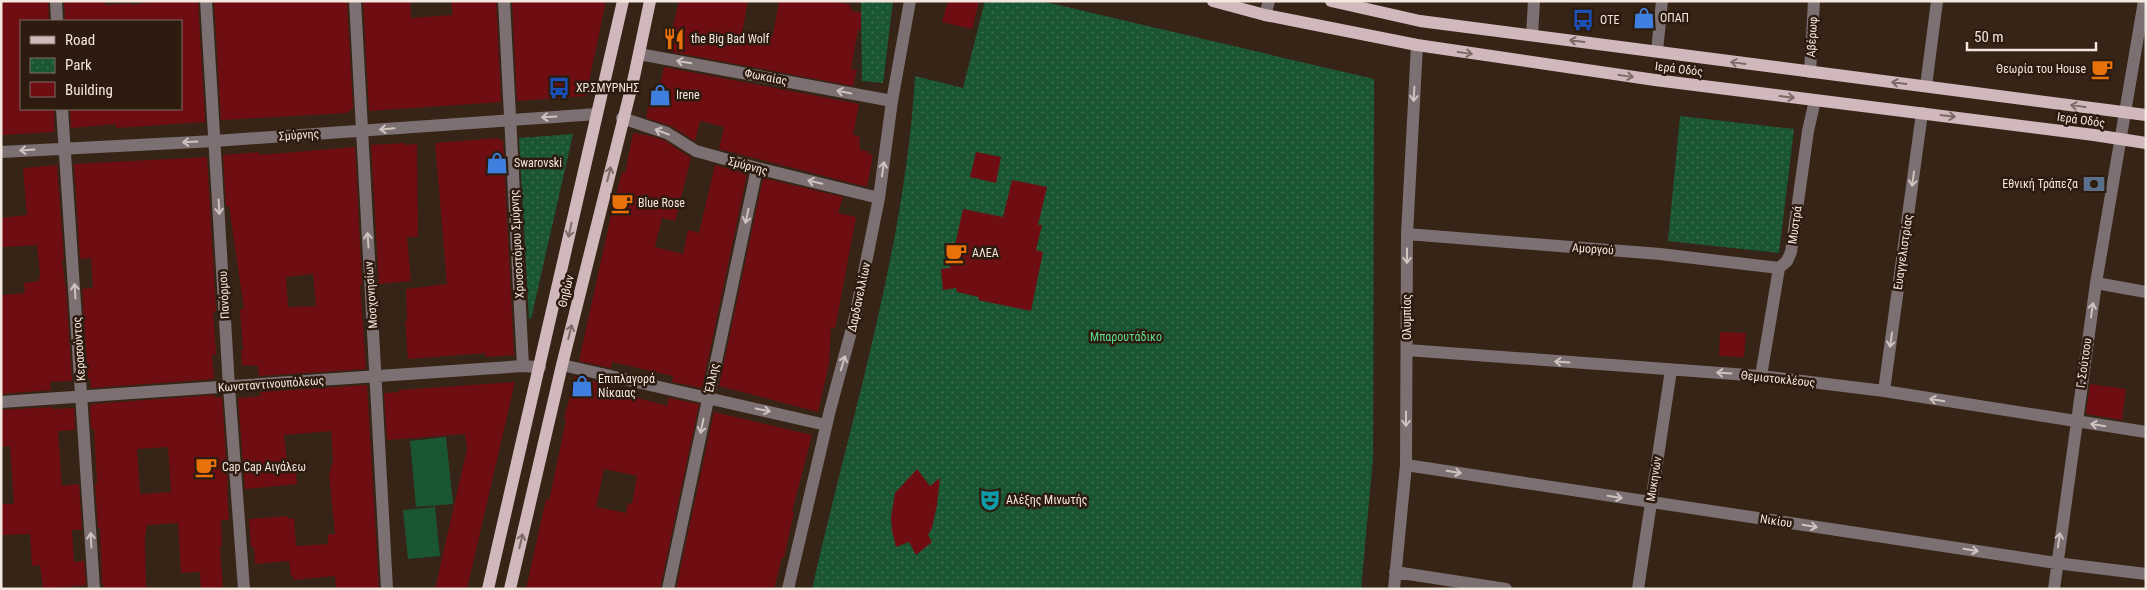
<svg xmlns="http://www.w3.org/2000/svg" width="2147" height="590" font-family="'Roboto Condensed',sans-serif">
	<defs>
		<pattern id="park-dots" width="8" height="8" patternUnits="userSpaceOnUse" patternTransform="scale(1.25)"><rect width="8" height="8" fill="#1b5633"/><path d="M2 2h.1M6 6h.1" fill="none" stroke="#3d6e50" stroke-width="1.8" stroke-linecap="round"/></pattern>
	</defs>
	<rect width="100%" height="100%" fill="#362417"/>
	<path fill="#1b5633" d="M446 437 453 504 416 507 410 441Z
		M435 507 440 556 408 559 403 510Z"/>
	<path fill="url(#park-dots)" d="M861 1H893L883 83 862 81Z
		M985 1H1041L1374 79 1373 458 1361 589H812C850 420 905 250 915 76L963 88Z
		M1680 116 1794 129 1779 253 1668 241Z
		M573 134 531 319 529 318 519 138Z"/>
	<path fill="#6f0e12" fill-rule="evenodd" d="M1 1H48L49 21H21V109H54V132L1 135Z
		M64 1H105V5L130 3V5L159 1H198L205 122 116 128V124L71 128 70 109H181V21H65Z
		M214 1H347L353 109 346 113 221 120Z
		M363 1H410L411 18 453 15 451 1H496L501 102 369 111Z
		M512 1H606L586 96 517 101Z
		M679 1H748L742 34 769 38 770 35H773L779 1H830L849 4 852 11 861 13V30H858L851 69 857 70 853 86 667 51Z
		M948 1H979L972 29 942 22Z
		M664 67 859 104 853 135 859 136 860 150 869 151 868 154 873 155 867 187 719 149 724 127 700 121 695 141 671 126 646 118 649 101 656 102Z
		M633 133 643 135V134L664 140 691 158 675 221 662 218 655 247 683 254 688 230 699 233 715 165 747 174 702 388 672 382 673 376 612 362 611 368 579 361 612 211 622 172 625 173Z
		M499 138V140H503L514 355 485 357V353L408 359 405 321H407L406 289 447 284 435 143Z
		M405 143 406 145 417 144 418 237H407L411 281 379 284 371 145Z
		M355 147 362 285H360L366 369 259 376 258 366 242 365 241 350H243L240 309H244L229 206H226L223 155 259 152V155ZM313 274 316 306 288 307 286 277Z
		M976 152 1001 157 996 183 970 177Z
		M207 157 216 312H213L216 355H212L214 379 91 388 90 379H88L82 289 93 288 91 258 80 259 74 164Z
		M57 165 64 260H62L66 290 72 381 50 382 51 390 1 394V295L25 293 24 283 39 281 40 273 37 245 1 247V218L27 215 23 170 25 168Z
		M763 178 843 197 838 213 856 217 835 329 831 327 829 364 818 412 719 386Z
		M1012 180 1047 187 1038 225H1042L1036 250 1043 252 1031 311 978 300 979 297 957 292 956 288 943 290 941 269 950 268 963 209 1003 217Z
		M1720 332 1746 333 1744 357 1719 356Z
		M575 376 607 384 606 389 667 406 669 398 699 404 660 589H526L546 499 549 501 566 420 564 419ZM604 469 637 476 632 504 628 503 626 513 596 507Z
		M515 382 467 589H435L467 449 465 434 387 440 384 393 399 392V390Z
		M2090 384 2126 389 2122 420 2086 414Z
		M367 385 379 589H336L335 576 293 580V576H291L289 561 255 564 254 547H251L249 519 288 516 289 519 294 518 296 546 328 544V534H335L329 474 333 461 331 431 284 435 287 462 295 461 297 484 245 489 238 398 261 396 260 392Z
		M215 395V398L222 397 228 490H227L229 520H221L222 546H220L223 589H201L200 572 181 573 178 523 147 525 145 540 146 588 104 589 103 584H102L100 528H98L95 483H97L94 429H91L90 406H92V404ZM168 447 171 492 140 494 137 449Z
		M53 407V409L74 408 75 430 58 431 62 486 79 484 82 530H72L74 562 84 561 86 585 43 589 40 565 32 566 30 534 1 535V504H14L10 446 1 447V410Z
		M714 412 812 435 792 512H794L784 558 782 557 774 589H676Z
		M917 469 930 486 940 478 937 505 932 528 928 535 932 542 916 555 909 542 896 547 892 531 891 517 895 493Z"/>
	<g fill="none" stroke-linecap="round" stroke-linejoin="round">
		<path stroke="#7d7073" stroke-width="12" d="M56 1 57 21
			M206 1 229 387 244 589
			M355 1 387 589
			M504 1 523 366
			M1265 15 1269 1
			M1532 35 1534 1
			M1657 51 1662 1
			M639 54 892 101
			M1810 72 1814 1
			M1926 86 1937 1
			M62 109 94 589
			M622 118 667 133 696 151 757 168 879 198
			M1 152 215 141 597 114
			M1407 234 1660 254 1779 268
			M2096 283 2146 292
			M1407 350 1761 376 1884 391 2146 432
			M562 365 826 425
			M1761 376 1779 268 1787 261 1791 252 1808 131 1815 100
			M1884 391 1922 113
			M1 402 523 366 540 367
			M1406 465 2056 563 2146 574
			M1395 572 1506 589
			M668 589 757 168
			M788 589 830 410 855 317 879 198 892 101 910 1
			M1394 589 1406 465 1407 234 1417 45
			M1638 589 1671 370
			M2054 589 2096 283 2144 1"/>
		<path stroke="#d1b8bd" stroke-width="12" d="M1213 1 1265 15 1417 45 1655 80 2094 135 2146 143
			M1331 1 1420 21 2146 115
			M488 589 623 1
			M510 589 562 365 634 77 650 1"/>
	</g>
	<defs><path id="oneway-shaft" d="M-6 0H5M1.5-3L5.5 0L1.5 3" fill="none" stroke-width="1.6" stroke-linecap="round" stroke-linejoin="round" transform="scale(1.25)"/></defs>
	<g stroke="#7e6a66">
		<use href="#oneway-shaft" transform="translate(1577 41) rotate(-173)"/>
		<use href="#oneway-shaft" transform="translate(1465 53) rotate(8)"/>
		<use href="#oneway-shaft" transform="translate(1738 63) rotate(-172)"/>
		<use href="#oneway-shaft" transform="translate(1626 76) rotate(8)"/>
		<use href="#oneway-shaft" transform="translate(1899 83) rotate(-173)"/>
		<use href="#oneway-shaft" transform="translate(1787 97) rotate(7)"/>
		<use href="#oneway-shaft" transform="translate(2078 106) rotate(-172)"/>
		<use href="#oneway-shaft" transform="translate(1948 116) rotate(7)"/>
		<use href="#oneway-shaft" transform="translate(609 174) rotate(-76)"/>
		<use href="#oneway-shaft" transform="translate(570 230) rotate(102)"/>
		<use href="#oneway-shaft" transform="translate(570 332) rotate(-76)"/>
		<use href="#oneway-shaft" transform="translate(521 541) rotate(-77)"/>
	</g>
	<g stroke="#d0c3bf">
		<use href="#oneway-shaft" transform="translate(684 62) rotate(-170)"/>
		<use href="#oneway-shaft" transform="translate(844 92) rotate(-169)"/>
		<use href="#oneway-shaft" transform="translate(1414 94) rotate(93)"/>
		<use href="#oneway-shaft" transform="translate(549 117) rotate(177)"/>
		<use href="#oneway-shaft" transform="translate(387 129) rotate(175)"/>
		<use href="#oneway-shaft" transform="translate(662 132) rotate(-159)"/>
		<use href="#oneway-shaft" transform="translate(190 142) rotate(177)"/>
		<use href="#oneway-shaft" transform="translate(27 150) rotate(176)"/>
		<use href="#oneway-shaft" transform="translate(883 169) rotate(-82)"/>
		<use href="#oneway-shaft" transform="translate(1913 179) rotate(98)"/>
		<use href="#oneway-shaft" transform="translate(815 182) rotate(-167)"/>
		<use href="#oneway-shaft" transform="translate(219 207) rotate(87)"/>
		<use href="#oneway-shaft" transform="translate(747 216) rotate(102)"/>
		<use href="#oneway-shaft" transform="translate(368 240) rotate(-94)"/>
		<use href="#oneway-shaft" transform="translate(1407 256) rotate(90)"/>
		<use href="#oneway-shaft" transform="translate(75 291) rotate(-94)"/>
		<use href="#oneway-shaft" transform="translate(2092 310) rotate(-82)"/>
		<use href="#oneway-shaft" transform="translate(1891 340) rotate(98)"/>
		<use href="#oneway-shaft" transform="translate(1562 362) rotate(-176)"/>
		<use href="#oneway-shaft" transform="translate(843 363) rotate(-74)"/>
		<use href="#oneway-shaft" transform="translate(1724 373) rotate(-176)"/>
		<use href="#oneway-shaft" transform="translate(1937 400) rotate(-171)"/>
		<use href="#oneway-shaft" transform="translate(763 410) rotate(12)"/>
		<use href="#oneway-shaft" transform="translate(1406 419) rotate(90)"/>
		<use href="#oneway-shaft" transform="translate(2098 425) rotate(-171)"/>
		<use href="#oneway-shaft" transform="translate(702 426) rotate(102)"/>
		<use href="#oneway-shaft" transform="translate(1454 472) rotate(9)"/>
		<use href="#oneway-shaft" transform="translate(1615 497) rotate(9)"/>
		<use href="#oneway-shaft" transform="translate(1810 526) rotate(9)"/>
		<use href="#oneway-shaft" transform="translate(91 540) rotate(-93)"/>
		<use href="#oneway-shaft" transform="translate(2059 540) rotate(-82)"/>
		<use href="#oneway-shaft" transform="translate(1971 550) rotate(9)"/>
	</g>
	<defs>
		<g id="shop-bare" transform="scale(1.725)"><path d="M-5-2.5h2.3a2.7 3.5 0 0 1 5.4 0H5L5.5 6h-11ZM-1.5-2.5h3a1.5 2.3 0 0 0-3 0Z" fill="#3f7fe0" stroke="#2c1b0e" stroke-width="2.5" paint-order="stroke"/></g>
		<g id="bus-bare" transform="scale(1.725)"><path d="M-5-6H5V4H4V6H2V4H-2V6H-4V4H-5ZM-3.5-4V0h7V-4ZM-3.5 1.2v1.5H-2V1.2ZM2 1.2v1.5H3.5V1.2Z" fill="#1a4fb4" stroke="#2c1b0e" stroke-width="2.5" paint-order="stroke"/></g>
		<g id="restaurant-bare" transform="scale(1.725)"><path d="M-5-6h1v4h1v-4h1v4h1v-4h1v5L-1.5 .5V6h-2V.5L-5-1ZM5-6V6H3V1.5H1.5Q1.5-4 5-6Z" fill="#e8710a" stroke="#2c1b0e" stroke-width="2.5" paint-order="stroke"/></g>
		<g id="cafe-bare" transform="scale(1.725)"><path d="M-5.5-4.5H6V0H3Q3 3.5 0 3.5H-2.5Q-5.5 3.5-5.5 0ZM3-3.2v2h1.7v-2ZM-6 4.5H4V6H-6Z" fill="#e8710a" stroke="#2c1b0e" stroke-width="2.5" paint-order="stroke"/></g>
		<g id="bank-bare" transform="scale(1.725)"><path d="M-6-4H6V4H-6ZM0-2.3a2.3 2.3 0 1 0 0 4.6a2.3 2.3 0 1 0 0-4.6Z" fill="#5c6f8a" stroke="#2c1b0e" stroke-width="2.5" paint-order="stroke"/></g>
		<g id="theatre-bare" transform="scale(1.725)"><path d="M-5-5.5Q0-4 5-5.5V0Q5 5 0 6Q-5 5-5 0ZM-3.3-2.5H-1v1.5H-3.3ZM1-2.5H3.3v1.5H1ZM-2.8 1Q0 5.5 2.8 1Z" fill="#0f9aa8" stroke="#2c1b0e" stroke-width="2.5" paint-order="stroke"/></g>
	</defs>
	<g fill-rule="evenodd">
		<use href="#shop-bare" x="1644" y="18"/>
		<use href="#bus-bare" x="1583" y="20"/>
		<use href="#restaurant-bare" x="674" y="39"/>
		<use href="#cafe-bare" x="2102" y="69"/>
		<use href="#bus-bare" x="559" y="88"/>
		<use href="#shop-bare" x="660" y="95"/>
		<use href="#shop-bare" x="497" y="163"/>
		<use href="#bank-bare" x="2094" y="184"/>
		<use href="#cafe-bare" x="622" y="203"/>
		<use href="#cafe-bare" x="956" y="253"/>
		<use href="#shop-bare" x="582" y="386"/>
		<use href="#cafe-bare" x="206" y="467"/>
		<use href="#theatre-bare" x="990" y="500"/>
	</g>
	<g text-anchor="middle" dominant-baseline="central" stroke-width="5" stroke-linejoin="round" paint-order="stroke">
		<g font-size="12" fill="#f3e7df" stroke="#2c1b0e" text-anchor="start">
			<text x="1660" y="18">ΟΠΑΠ</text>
			<text x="1600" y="20">ΟΤΕ</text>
			<text x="691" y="39">the Big Bad Wolf</text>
			<text x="2086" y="69" text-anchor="end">Θεωρία του House</text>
			<text x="576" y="88">ΧΡ.ΣΜΥΡΝΗΣ</text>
			<text x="676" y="95">Irene</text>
			<text x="514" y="163">Swarovski</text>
			<text x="2078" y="184" text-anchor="end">Εθνική Τράπεζα</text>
			<text x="638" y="203">Blue Rose</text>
			<text x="972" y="253">ΑΛΕΑ</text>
			<text x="598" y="379">Επιπλαγορά<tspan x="598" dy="14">Νίκαιας</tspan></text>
			<text x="222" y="467">Cap Cap Αιγάλεω</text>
			<text x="1006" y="500">Αλέξης Μινωτής</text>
		</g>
		<g font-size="12" fill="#f3e7df" stroke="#2c1b0e">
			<text transform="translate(1812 37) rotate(-87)">Αβέρωφ</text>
			<text transform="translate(1679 69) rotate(7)">Ιερά Οδός</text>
			<text transform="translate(766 77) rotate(11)">Φωκαίας</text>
			<text transform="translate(2081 120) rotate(8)">Ιερά Οδός</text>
			<text transform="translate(299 135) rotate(-4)">Σμύρνης</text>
			<text transform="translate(748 166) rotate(15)">Σμύρνης</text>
			<text transform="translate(1795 225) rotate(-82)">Μυστρά</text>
			<text transform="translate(517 244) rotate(-93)">Χρυσοστόμου Σμύρνης</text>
			<text transform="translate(1593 249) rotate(4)">Αμοργού</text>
			<text transform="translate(1903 252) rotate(-82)">Ευαγγελιστρίας</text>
			<text transform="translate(566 291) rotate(-76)">Θηβών</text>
			<text transform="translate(224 295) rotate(-93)">Πανόρμου</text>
			<text transform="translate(371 295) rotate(-94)">Μοσχονησίων</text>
			<text transform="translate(859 297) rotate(-78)">Δαρδανελλίων</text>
			<text transform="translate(1407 317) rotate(-90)">Ολυμπίας</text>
			<text transform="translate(79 349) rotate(-94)">Κερασούντος</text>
			<text transform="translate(2084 363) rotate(-82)">Γ. Σούτσου</text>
			<text transform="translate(712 378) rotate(-78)">Έλλης</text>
			<text transform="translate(1778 379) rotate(6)">Θεμιστοκλέους</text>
			<text transform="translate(271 384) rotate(-4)">Κωνσταντινουπόλεως</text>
			<text transform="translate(1654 479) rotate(-81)">Μυκηνών</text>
			<text transform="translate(1776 521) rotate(9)">Νικίου</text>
		</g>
		<g font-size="12" fill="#5ddd8f" stroke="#2c1b0e">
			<text x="1126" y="337">Μπαρουτάδικο</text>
		</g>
	</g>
	<rect width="2147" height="590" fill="none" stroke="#f3e7df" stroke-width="5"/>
	<rect x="20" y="20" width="162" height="90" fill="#2c1b0e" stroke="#7c6d62"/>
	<rect x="30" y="36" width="25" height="8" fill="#d1b8bd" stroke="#7c6d62"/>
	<text x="65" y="45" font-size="15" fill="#f3e7df">Road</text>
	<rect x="30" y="58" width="25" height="15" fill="url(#park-dots)" stroke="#7c6d62"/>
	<text x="65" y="70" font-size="15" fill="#f3e7df">Park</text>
	<rect x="30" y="82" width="25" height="15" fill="#6f0e12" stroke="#7c6d62"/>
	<text x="65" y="95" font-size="15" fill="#f3e7df">Building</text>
	<path d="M1967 42v8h129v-8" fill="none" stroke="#f3e7df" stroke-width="2.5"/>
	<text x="1974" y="42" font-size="15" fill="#f3e7df" stroke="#2c1b0e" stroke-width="4" paint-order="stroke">50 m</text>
</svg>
